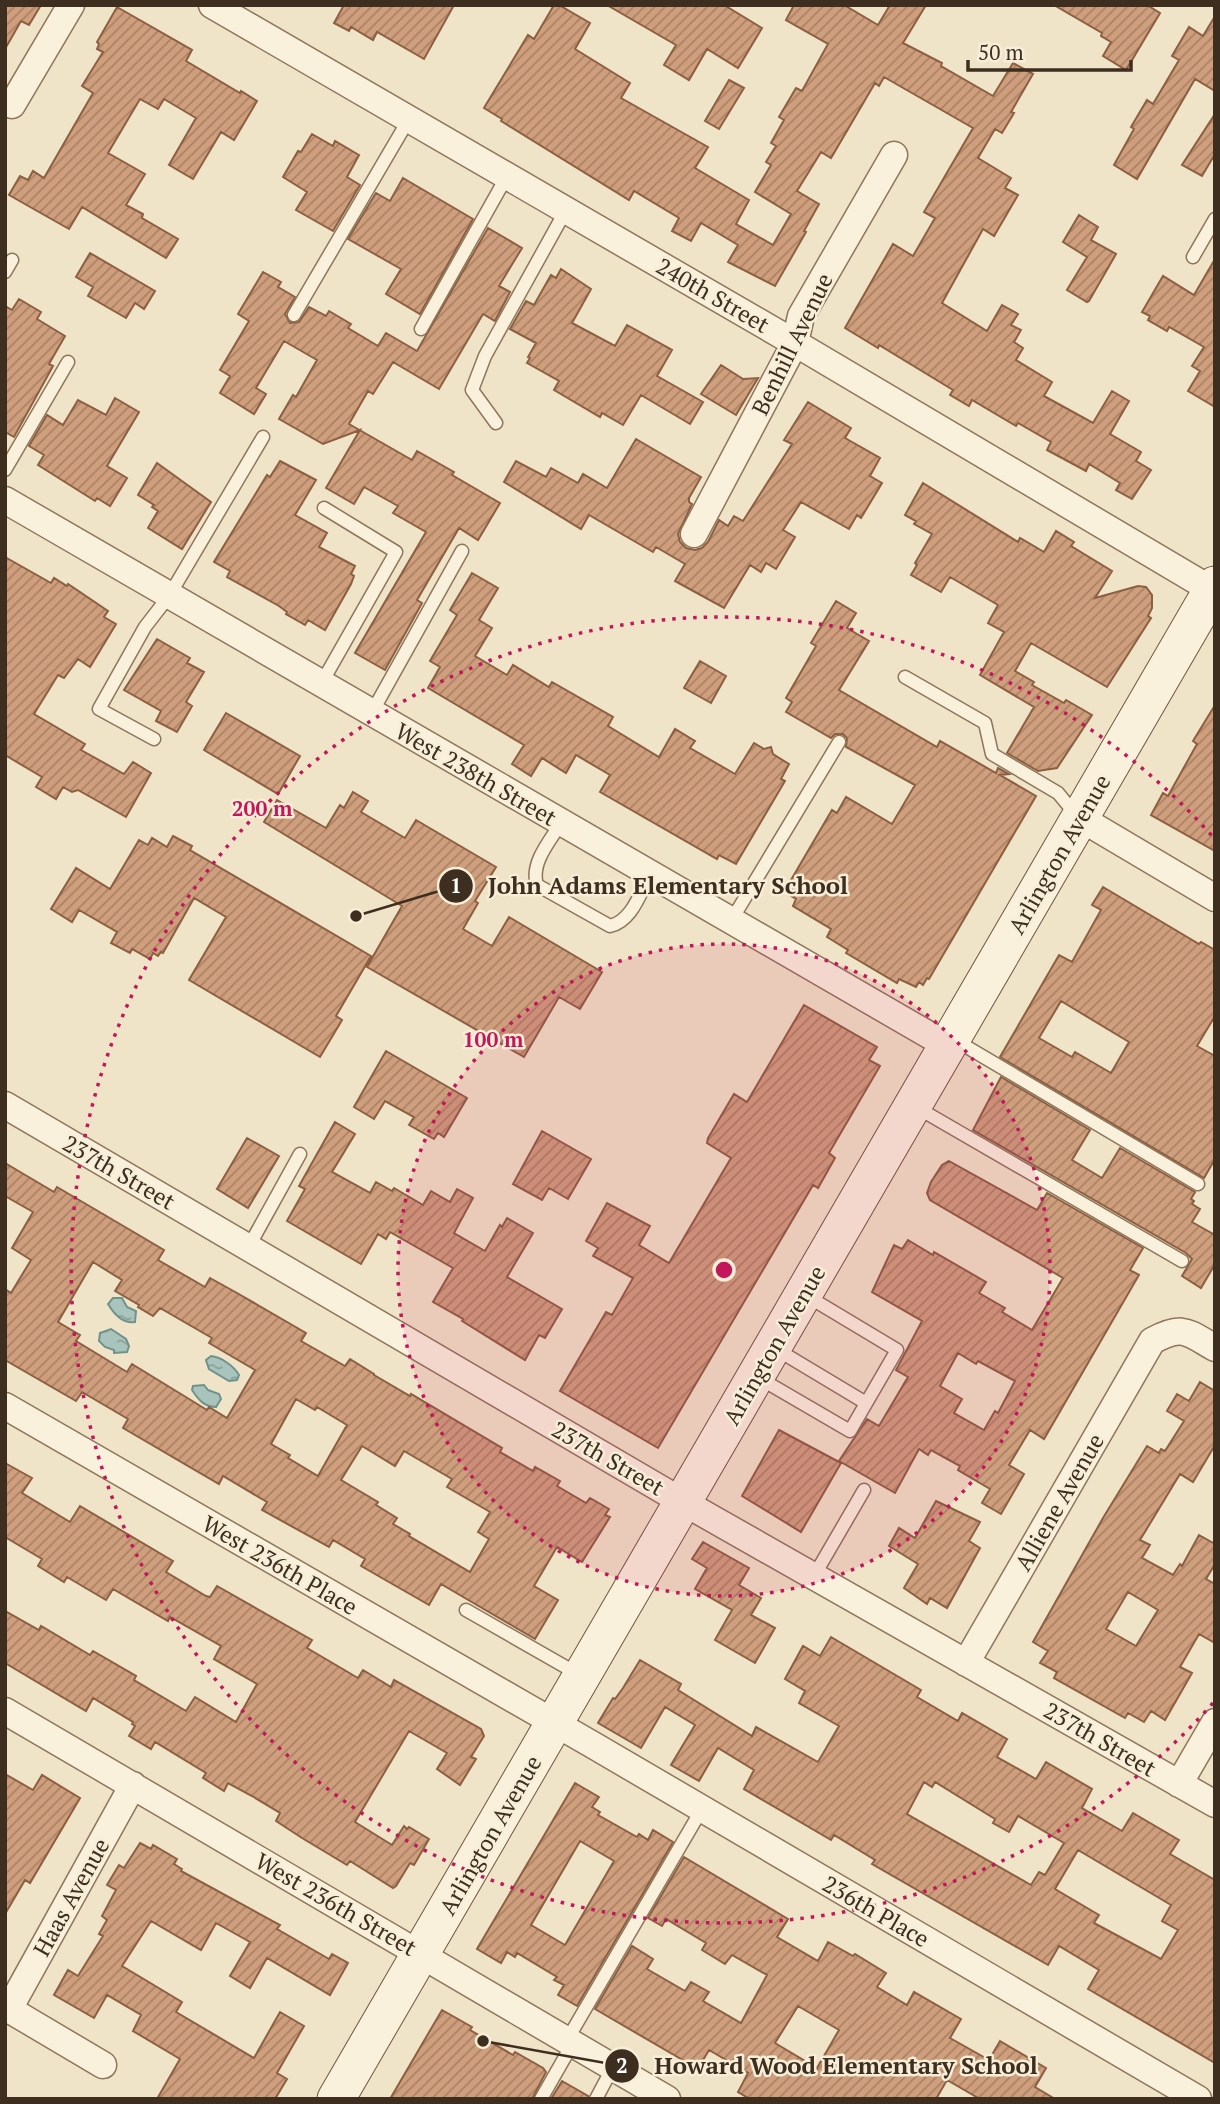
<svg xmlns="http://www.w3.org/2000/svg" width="1220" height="2104" font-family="'PT Serif',serif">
	<defs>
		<pattern id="water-ripples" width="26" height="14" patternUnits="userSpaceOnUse" patternTransform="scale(1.75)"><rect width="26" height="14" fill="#a9c4bc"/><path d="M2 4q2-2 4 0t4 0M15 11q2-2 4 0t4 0" fill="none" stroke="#8ba098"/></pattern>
		<pattern id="building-hatch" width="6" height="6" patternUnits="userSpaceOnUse" patternTransform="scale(1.75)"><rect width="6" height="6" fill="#cf9f7d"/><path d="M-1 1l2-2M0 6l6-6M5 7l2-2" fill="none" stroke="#a98266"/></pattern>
	</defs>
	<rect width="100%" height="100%" fill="#f0e4c8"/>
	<path fill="url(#water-ripples)" stroke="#6f938a" stroke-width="2" d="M113 1298H122L127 1307 136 1311 135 1322C123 1324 114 1314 108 1304Z
		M111 1329 126 1339 129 1346 127 1352 114 1353V1350L105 1347 99 1341 100 1333Z
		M211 1356C221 1357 234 1366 239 1375L237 1380 229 1381 209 1369 206 1360Z
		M204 1385 208 1390 219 1394 221 1399 216 1407C204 1407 198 1399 192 1390L193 1386Z"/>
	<path fill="url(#building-hatch)" stroke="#8d5f41" stroke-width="2" fill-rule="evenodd" d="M5 5H41L29 25 21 21 5 49Z
		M344 5H454L424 59 377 32 373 40 351 27 349 31 334 23Z
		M554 5H559L590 23 575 49 630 83 621 98 708 147 695 168 749 200 736 224 773 245 791 214 755 192 771 165 766 162 776 146 771 143 784 120 779 117 796 88 802 91 828 44 786 20 794 5H844L878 25 890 5H926L903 43 942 63 941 66 993 96 1013 63 1033 74 1011 112 1014 113 1002 133 995 129 978 158 1011 178 1005 188 1018 195 994 236 983 229 942 303 987 331 1002 305 1018 314 1011 325 1021 330 1014 342 1023 348 1016 360 1052 382 1044 396 1093 423 1112 391 1129 401 1110 434 1141 452 1136 461 1151 470 1132 499 1116 490 1120 483 1089 464 1086 471 1062 458 1047 450 1051 442 1018 423 1016 426 972 400 969 406 950 395 953 390 879 345 878 348 845 328 893 244 913 256 935 218 924 212 973 128 884 77 879 86 875 83 831 158 821 152 797 191 819 204 804 231 806 232 775 286 728 262 738 245 701 223 691 241 672 231 679 218 634 191 629 200 501 121 502 119 484 108 528 35 534 39Z
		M607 5H724L762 28 738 68 707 49 689 80 664 65 676 45Z
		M1054 5H1147L1160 13 1126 70 1103 56 1111 42 1101 36 1102 33Z
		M117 7 192 50 186 61 240 93 241 91 257 101 234 140 221 132 193 179 169 165 196 118 164 99 158 109 140 99 108 153 145 174 126 205 143 214 142 218 178 239 166 258 82 207 69 229 9 195 20 176 28 180 33 171 44 178 67 138 93 93 82 86 103 52 97 49 99 44 97 42Z
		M1215 16V91L1195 79 1137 179 1114 165 1134 129 1131 127 1147 100 1153 104 1179 60 1172 56 1189 27 1203 36Z
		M729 80 744 88 719 129 705 121Z
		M1215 114V154L1202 176 1182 165Z
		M312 134 333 146 335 141 359 155 347 177 360 185 333 231 296 210 307 192 283 177 298 151 301 152Z
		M403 178 473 219 420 314 386 294 401 269 348 239 376 193 390 201Z
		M1079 215 1098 227 1091 240 1116 254 1089 301 1087 302 1067 290 1087 257 1063 242Z
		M488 228 522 248 499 286 510 292 495 321 483 314 439 389 393 362 373 394 368 391 349 424 412 460 417 451 454 472 452 475 500 503 478 540 459 528 417 600 422 603 385 670 355 653 426 532 393 513 398 506 364 487 354 504 326 488 360 430 323 444 279 419 293 395 296 397 317 360 284 341 256 388 266 394 254 414 220 393 230 376 220 370 249 321 238 314 263 272 281 282 278 287 295 297 285 314 290 323 299 322 309 307 326 316 329 311 351 324 348 328 378 346 386 333 417 351Z
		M90 253 155 291 144 309 135 303 126 318 88 296 93 287 76 277Z
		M1215 259V407L1188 391 1200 371 1192 366 1204 347 1169 327 1167 331 1148 320 1150 316 1142 312 1163 276 1194 295Z
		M561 269 591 289 572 323 615 346 627 325 672 350 657 376 703 402 690 424 641 395 623 425 602 413 600 417 554 390 559 381 527 363 530 358 528 357 536 343 510 329 526 301 534 305 551 275 556 278Z
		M19 299 41 312 37 319 65 336 49 364 53 366 14 437 5 432V306L12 310Z
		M721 365 743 379 758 378 736 415 701 394Z
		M115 398 139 412 107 466 127 478 110 506 97 498 95 501 38 465 44 455 29 446 47 415 63 425 78 400 106 415Z
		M808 402 851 428 845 438 880 458 870 476 882 483 861 518 857 515 849 529 801 502 783 530 795 537 776 569 766 563 761 572 750 565 724 608 675 581 685 564 656 547 653 552 589 515 581 529 504 482 516 461 546 477 551 468 578 483 583 474 607 488 636 439 701 477 689 498V502L692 504 678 534 680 542 686 548 695 550 702 548 708 542 719 520 728 526 734 516 743 521 792 444 784 440Z
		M280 461 316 480 295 515 327 533 319 547 355 566 351 574 354 576 351 584 325 630 308 620 305 625 286 614 287 612 279 606 227 577 230 571 214 562 267 475 270 477Z
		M157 463 211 502 182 549 148 528 158 511 152 507 154 505 138 495Z
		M923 483 1018 542 1020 538 1044 552 1056 531 1074 542 1071 546 1112 571 1095 598 1138 586 1146 587 1152 595V608L1148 616 1151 618 1107 687 1031 643 1015 671 1034 682 1032 685 1064 703 1066 700 1092 715 1057 768 1038 771 1007 753 1034 707 980 675 1004 632 988 623 998 605 950 577 941 592 911 575 917 565 915 563 932 534 914 524 916 521 905 515Z
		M5 557 51 583 54 578 67 586 68 584 108 611 104 617 116 624 90 667 78 659 64 678 58 675 34 714 85 744 81 750 124 774 133 762 151 773 126 817 78 790 72 792 63 787 56 799 36 787 42 777 5 755Z
		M472 573 498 588 479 620 492 628 475 656 507 675 513 665 549 687 552 682 613 717 608 726 659 757 675 729 695 741 690 748 735 774 754 743 764 749 771 747 773 754 789 764 781 779 785 781 736 864 719 855 717 859 600 792 610 775 576 755 566 773 542 758 531 776 512 764 524 745 428 688 440 667 430 661 457 615 450 610Z
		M836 601 856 613 847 628 869 641 839 690 937 747 940 741 996 773 998 768 1009 774 1000 775 1036 796 929 979 927 978 923 985 919 982 916 987 899 979 897 983 846 953 848 950 827 937 831 929 793 906 796 899 784 892 832 810 837 813 846 797 892 824 915 785 846 747 847 738 843 734H835L831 738 786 712 792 702 786 698 816 646 811 643Z
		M157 639 190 658 187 663 204 672 186 702 192 706 177 732 156 721 161 711 124 690Z
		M700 661 726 676 711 703 684 688Z
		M1215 705V851L1151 815 1163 793 1168 796 1197 744 1193 741Z
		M226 713 300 756 278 794 204 750Z
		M353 792 368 801 361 812 405 838 416 820 496 867 475 901 478 903 463 929 492 946 509 917 602 972 580 1009 559 997 524 1057 367 967 402 906 264 822 277 800 326 828 340 805 344 808Z
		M173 836 192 846 190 850 371 956 336 1016 342 1020 320 1057 189 980 226 917 194 898 163 953 161 952 158 956 153 953 150 959 132 949 130 953 111 943 117 932 79 910 72 922 51 909 76 868 110 889 139 840 148 845 152 838 167 847Z
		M1103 887 1199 944 1201 942 1215 950V1016L1197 1046 1215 1056V1159L1204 1178 1000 1057 1059 955 1072 962 1101 910 1092 905ZM1061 1001 1129 1042 1111 1073 1075 1052 1072 1057 1039 1038Z
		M804 1005 877 1047 869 1060 880 1066 829 1153 835 1158 818 1188 813 1185 658 1448 560 1391 606 1312 612 1315 633 1278 593 1256 598 1248 586 1241 607 1203 650 1226 639 1245 669 1263 731 1158 707 1143 708 1138 734 1094 747 1102Z
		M386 1051 467 1098 444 1137 438 1133 434 1139 409 1125 414 1117 385 1101 374 1119 354 1107Z
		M1001 1077 1090 1130 1072 1160 1102 1178 1120 1148 1195 1192 1191 1199 1194 1201 1192 1204 1200 1209 1192 1222 1215 1235V1264L1201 1288 1182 1276 1192 1259 1186 1253 973 1130Z
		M335 1122 355 1134 332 1172 370 1193 376 1182 392 1191 394 1188 423 1205 431 1191 450 1202 457 1189 473 1198 454 1233 485 1251 500 1225 502 1227 507 1218 533 1233 507 1277 562 1309 545 1338 539 1335 525 1360 462 1321 463 1319 433 1302 453 1268 390 1232 386 1239 378 1234 361 1264 287 1221 305 1189 299 1186Z
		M542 1131 591 1159 568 1199 549 1188 542 1200 513 1184Z
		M247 1138 279 1156 248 1208 217 1189Z
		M949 1161 1037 1210 1047 1193 1143 1248 1130 1270 1139 1275 1044 1439 1030 1430 1009 1465 1024 1474 1001 1514 982 1503 990 1489 958 1470 960 1466 931 1450 928 1455 919 1449 895 1493 839 1461 867 1419 879 1426 908 1377 896 1370 922 1321 872 1292 894 1245 902 1249 908 1240 933 1255 934 1252 986 1282 979 1293 1005 1308 1002 1312 1032 1330 1063 1278 930 1200 927 1193 931 1182 942 1165ZM958 1353 976 1364 978 1361 1015 1381 998 1413 995 1411 984 1430 954 1413 962 1399 940 1386Z
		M5 1163 54 1192 57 1187 137 1234 164 1250 158 1260 205 1287 210 1278 237 1293 306 1333 301 1341 345 1366 350 1359 374 1374V1375L410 1396 411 1394 502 1448 500 1452 533 1471 535 1467 560 1481 557 1486 586 1503 590 1498 609 1509 605 1515 610 1517 582 1562 557 1547 534 1586 558 1600 535 1639 441 1584 429 1605 361 1566 365 1559 333 1540 329 1547 262 1510 267 1502 223 1476 219 1484 123 1428 128 1419 82 1392 76 1401 5 1360V1289L11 1293 31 1260 12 1248 33 1212 5 1196ZM93 1262 122 1280 115 1291 139 1305 138 1307 153 1316 160 1308 212 1338 209 1343 255 1370 227 1418 209 1407 207 1410 132 1364 127 1372 76 1341 80 1335 58 1322ZM296 1399 315 1410 317 1407 347 1425 318 1476 288 1458 290 1455 271 1444ZM362 1446 395 1466 404 1451 452 1479 447 1487 490 1512 478 1532 489 1539 470 1572 409 1536 410 1534 393 1524 397 1518 376 1505 378 1502 341 1480Z
		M1200 1382 1215 1391V1445L1193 1482 1180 1474 1140 1540 1150 1545 1142 1558 1173 1575 1180 1564 1182 1566 1199 1535 1215 1544V1564L1206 1579 1215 1584V1643L1199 1634 1180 1667 1192 1673 1165 1720 1151 1711 1144 1722 1128 1713 1125 1718 1054 1678 1057 1672 1040 1663 1048 1651 1033 1642 1103 1518 1147 1446 1159 1453 1161 1449 1165 1451 1184 1421 1167 1411 1177 1394 1189 1401ZM1128 1592 1158 1610 1136 1646 1106 1629Z
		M779 1430 841 1463 801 1532 742 1496Z
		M5 1463 32 1478 22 1493 70 1522 80 1506 173 1561 166 1572 206 1596 210 1597 217 1586 312 1640 307 1648 358 1678 363 1670 391 1687 394 1680 481 1729 484 1736 471 1757 476 1759 460 1785 437 1769 447 1753 409 1731 355 1822 392 1845 404 1826 407 1829 409 1827 429 1839 414 1865 410 1863 396 1886 393 1888 350 1861 347 1865 302 1838 276 1821 280 1813 252 1796 228 1783 224 1791 203 1778 206 1773 155 1742 151 1749 129 1736 135 1726 132 1724 133 1722 93 1698 86 1711 5 1663V1611L39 1630 41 1626 90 1655 93 1651 136 1676 134 1680 186 1711 195 1697 236 1722 257 1684 214 1659 221 1646 170 1617 168 1621 113 1589 106 1600 67 1577 64 1582 38 1566 42 1559 5 1537Z
		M936 1501 980 1522 969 1541 980 1548 947 1608 930 1598 927 1604 904 1588 918 1564 889 1546 899 1528 915 1538Z
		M703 1542 749 1568 739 1585 761 1598 751 1615 775 1628 755 1663 715 1640 732 1610 695 1589 707 1568 692 1559Z
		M831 1637 921 1690 917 1697 958 1721 962 1713 1007 1739 997 1757 1036 1779 1046 1762 1092 1789 1082 1808 1122 1831 1133 1813 1179 1840 1170 1854 1215 1880V2063L1088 1989 1099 1970 1059 1946 1048 1965 872 1864 875 1860 834 1835 831 1840 744 1789 754 1770 718 1748 699 1781 671 1765 695 1725 665 1707 641 1748 598 1723 613 1698 615 1699 623 1688 640 1660 681 1684 678 1690 752 1736 756 1727 818 1762 839 1726 799 1703 805 1691 785 1679 803 1646 820 1656ZM924 1782 932 1787 935 1782 995 1819 993 1823 1009 1832 1018 1816 1064 1843 1045 1875 1039 1872 1031 1885 907 1814ZM1078 1850 1171 1905 1162 1921 1178 1930 1161 1959 1094 1923 1099 1915 1055 1889Z
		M5 1774 33 1790 42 1775 80 1798 30 1883 25 1880 5 1914Z
		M575 1783 599 1797 592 1807 600 1812 598 1815 637 1837 639 1834 648 1840 653 1830 673 1842 577 2006 558 1995 564 1985 554 1980 557 1977 517 1953 515 1957 507 1952 501 1963 477 1949ZM580 1841 614 1861 565 1945 531 1925Z
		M140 1843 151 1849 153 1845 177 1859 174 1864 182 1869 181 1871 280 1925 277 1929 329 1959 332 1954 348 1963 330 1995 267 1958 250 1988 230 1976 250 1942 216 1923 201 1950 151 1921 122 1966 182 2002 176 2012 254 2058 280 2012 304 2026 277 2073 287 2079 275 2099H157L180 2059 133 2031 141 2015 107 1995 94 2018 54 1995 68 1970 78 1976 103 1936 99 1934 107 1920 102 1916 116 1890 107 1885 119 1865 124 1868Z
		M684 1857 788 1919 777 1937 818 1961 828 1942 853 1956 855 1954 886 1973 877 1987 907 2005 914 1992 961 2019 950 2038 989 2060 1000 2041 1046 2068 1035 2087 1055 2099H980L947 2080 936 2099H750L738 2092 748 2073 709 2050 698 2069 595 2009 632 1946 653 1959 647 1969 685 1991 691 1982 709 1992 703 2001 741 2023 767 1975 732 1955 725 1964 702 1950 706 1943 666 1919 662 1926 648 1918ZM798 2006 839 2030 817 2068 775 2043Z
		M442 2010 472 2027 470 2030 513 2055 515 2052 543 2068 546 2072 532 2099H390Z
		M562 2081 588 2096 587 2099H551Z"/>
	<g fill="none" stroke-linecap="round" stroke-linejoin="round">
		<g stroke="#8d765c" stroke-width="15">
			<path id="service" d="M1193 257 1215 219
				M5 272 12 260
				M294 315 409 119
				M421 329 507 176
				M496 423 472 390 485 356 566 210
				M5 470 68 362
				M905 677 985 723 992 754 1058 793 1077 816
				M321 684 396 552 324 508
				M371 714 462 551
				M154 739 99 709 145 627 169 596 263 437
				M561 823C550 841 530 863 537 885L610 926C632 921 640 893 650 875
				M731 921 839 742
				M955 1040 1198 1184
				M916 1107 1182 1261
				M248 1248 300 1154
				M776 1349 866 1403
				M759 1378 850 1431 897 1350 807 1296
				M814 1576 864 1490
				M466 1610 578 1674
				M567 2040 702 1809
				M541 2099 573 2043
				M596 2099 613 2067"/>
		</g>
		<g stroke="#8d765c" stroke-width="29">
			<path id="minor" d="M212 5 795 343 1212 590
				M12 105 71 5
				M5 500 948 1046
				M694 534 795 343 801 316 894 155
				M1080 818 1215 898
				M5 1105 683 1502 1215 1804
				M5 1406 593 1745 1198 2099
				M966 1663 1152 1341C1183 1324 1187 1332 1215 1348
				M5 1711 667 2099
				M1179 1784 1215 1722
				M5 2007 103 2065
				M9 2009 133 1785"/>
		</g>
		<g stroke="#6f573f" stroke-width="39">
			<path id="secondary" d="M336 2099 1215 585"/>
		</g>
		<use href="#service" stroke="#faf1dc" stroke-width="12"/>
		<use href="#minor" stroke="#faf1dc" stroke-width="26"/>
		<use href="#secondary" stroke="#faf1dc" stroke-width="37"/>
	</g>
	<circle cx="724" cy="1270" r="326" fill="#c2185b" fill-opacity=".12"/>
	<g fill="none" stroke="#c2185b" stroke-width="3.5" stroke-dasharray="3.5 7">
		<circle cx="724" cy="1270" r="326"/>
		<path d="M1213 1703A653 653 0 1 1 1213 837"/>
	</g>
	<g text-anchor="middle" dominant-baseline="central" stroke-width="5" stroke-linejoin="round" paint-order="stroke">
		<g font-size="23" fill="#3d2e20" stroke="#f7eed8">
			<text transform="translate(713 295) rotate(30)">240th Street</text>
			<text transform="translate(792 344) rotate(-64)">Benhill Avenue</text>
			<text transform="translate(476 774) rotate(30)">West 238th Street</text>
			<text transform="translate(1059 854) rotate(-60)">Arlington Avenue</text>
			<text transform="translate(119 1172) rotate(30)">237th Street</text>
			<text transform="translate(774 1345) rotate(-60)">Arlington Avenue</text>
			<text transform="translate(608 1458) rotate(30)">237th Street</text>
			<text transform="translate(1059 1502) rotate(-60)">Alliene Avenue</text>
			<text transform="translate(280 1565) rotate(30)">West 236th Place</text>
			<text transform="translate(1100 1739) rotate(30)">237th Street</text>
			<text transform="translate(490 1835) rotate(-60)">Arlington Avenue</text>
			<text transform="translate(71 1897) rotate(-61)">Haas Avenue</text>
			<text transform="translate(336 1904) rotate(30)">West 236th Street</text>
			<text transform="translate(876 1911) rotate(30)">236th Place</text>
		</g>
	</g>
	<circle cx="724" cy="1270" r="10" fill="#c2185b" stroke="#f7eed8" stroke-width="3.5"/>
	<g font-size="21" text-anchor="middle" font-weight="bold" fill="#c2185b" stroke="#f7eed8" stroke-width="5" stroke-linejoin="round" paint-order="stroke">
		<text x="262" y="816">200 m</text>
		<text x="493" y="1047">100 m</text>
	</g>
	<path fill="none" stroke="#3d2e20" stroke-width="2.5" d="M356 916L456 886M483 2041L622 2066"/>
	<g fill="#3d2e20" stroke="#f7eed8" stroke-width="2.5">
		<circle cx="356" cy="916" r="7"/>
		<circle cx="483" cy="2041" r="7"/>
		<circle cx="456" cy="886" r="18"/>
		<circle cx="622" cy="2066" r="18"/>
	</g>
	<g font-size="21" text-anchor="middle" font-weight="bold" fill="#fff">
		<text x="456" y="893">1</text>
		<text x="622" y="2073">2</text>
	</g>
	<g font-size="24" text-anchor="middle" font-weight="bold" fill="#3d2e20" stroke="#f7eed8" stroke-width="5" stroke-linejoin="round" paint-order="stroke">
		<text x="668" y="894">John Adams Elementary School</text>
		<text x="846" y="2074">Howard Wood Elementary School</text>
	</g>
	<rect width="1220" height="2104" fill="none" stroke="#3d2e20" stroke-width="14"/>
	<path d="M968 60v10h163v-10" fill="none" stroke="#3d2e20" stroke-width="3.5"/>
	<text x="978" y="60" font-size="21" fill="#3d2e20" stroke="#f7eed8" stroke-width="5" paint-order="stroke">50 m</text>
</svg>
